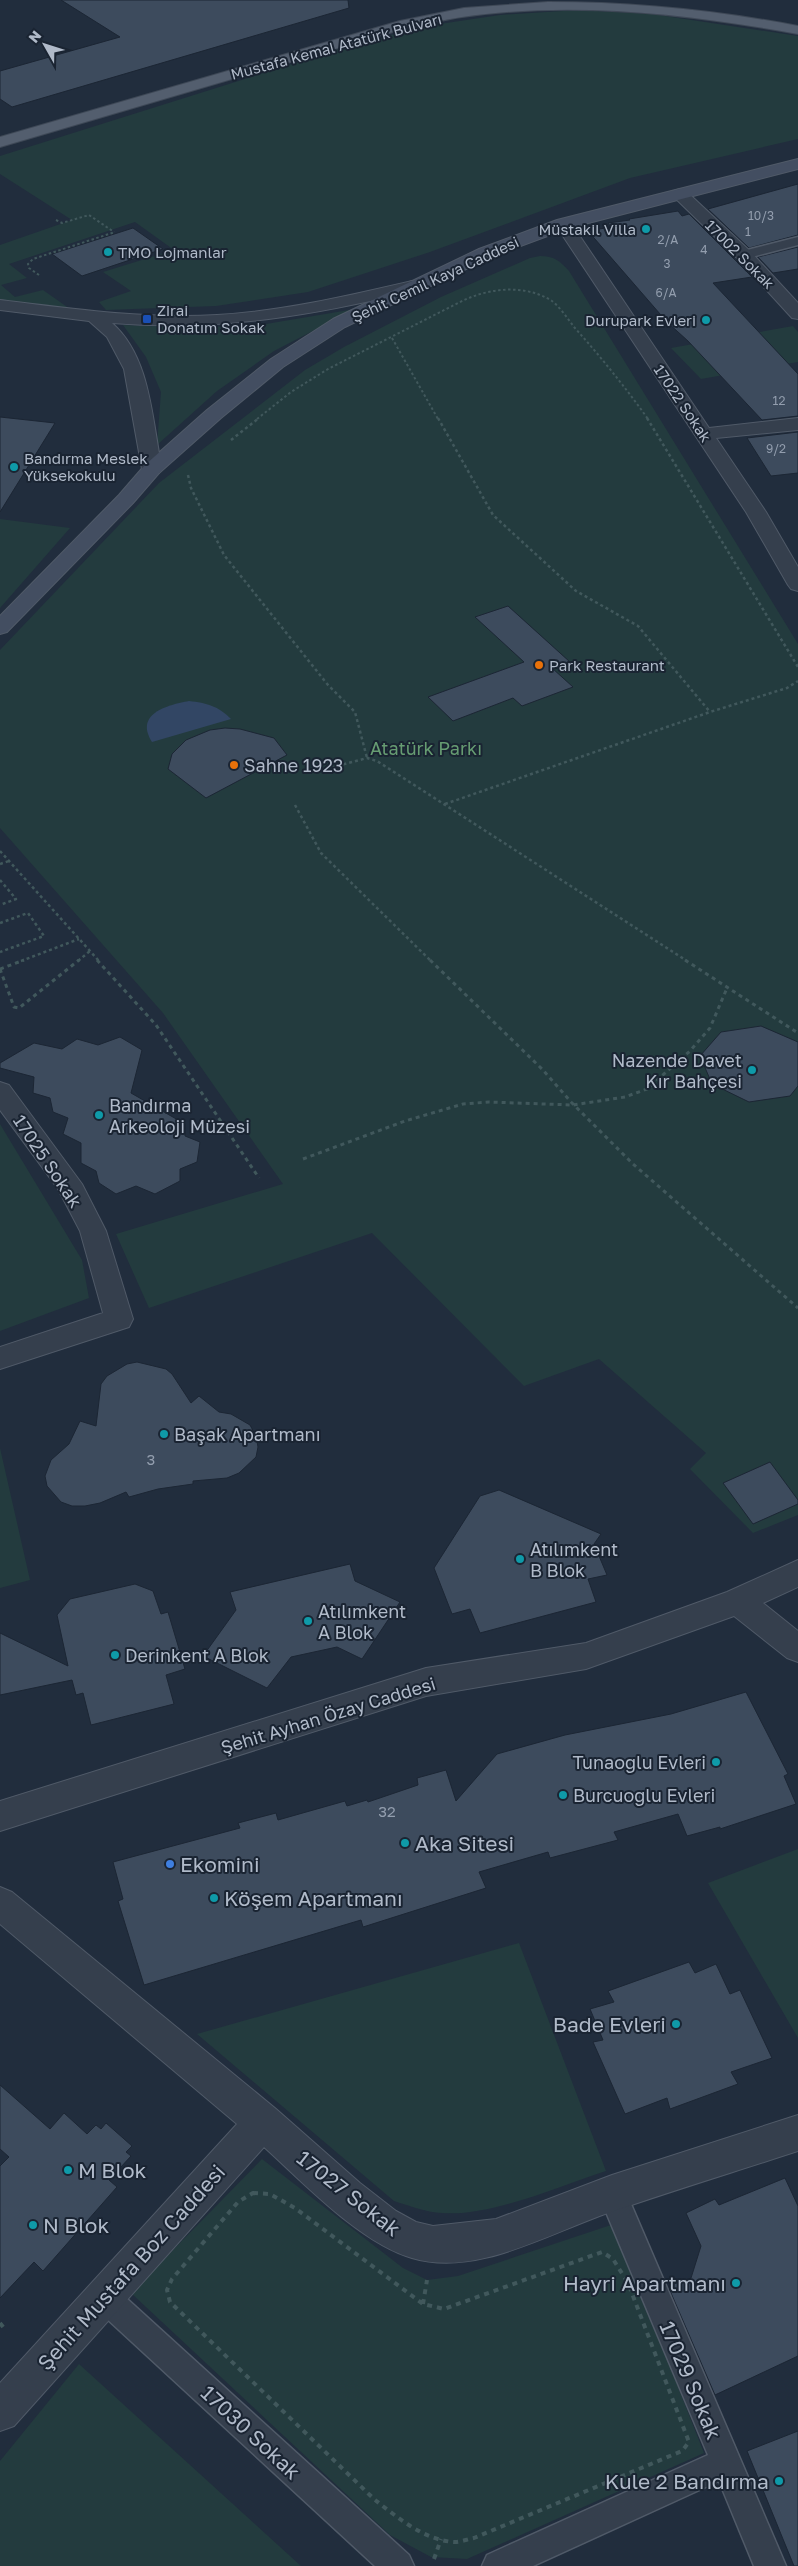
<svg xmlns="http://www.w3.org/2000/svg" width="798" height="2566" font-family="'Golos Text',sans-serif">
	<rect width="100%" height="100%" fill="#212d3d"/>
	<path fill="#233b3e" d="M578 10 652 14 798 36V139L630 178 430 252 308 292 216 306 106 310 99 302 131 291 103 272 174 250 135 222 9 264 27 278 1 285 15 297 43 290 70 309 0 300V245L72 220 0 174V156L362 42 433 25 500 15Z
		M540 256C554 256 560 261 569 271L798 644V1515L753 1533 690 1469 706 1453 599 1359 524 1386 372 1233 149 1308 116 1234 283 1184 163 1013 0 828V650L159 483 305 370 344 347 441 297 530 258Z
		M355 309 274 351 217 391 157 445 161 392 146 357 123 325 198 328 266 324Z
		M793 326 798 332V362L701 379 671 348Z
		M0 519 70 528 0 608Z
		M0 1124 82 1260 89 1298 0 1331Z
		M0 1448 30 1580 0 1588Z
		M798 1849V2038L708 1883Z
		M519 1943 606 2171C560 2186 490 2217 442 2213 425 2212 410 2206 394 2201L197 2034Z
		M262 2159 403 2268 427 2280 458 2276 614 2224 704 2453 467 2559 431 2557 390 2535 131 2293Z
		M79 2364 301 2566H0V2461Z"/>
	<path fill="#324664" d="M189 701C207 703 218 706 231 719L152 742C134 714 167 705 189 701Z"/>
	<path fill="#3d4b5d" stroke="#1c2634" d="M61 0H348L349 8 12 107 0 99V71L120 37Z
		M798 184V235L749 248 708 209Z
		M678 211 682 216 689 214 752 277 713 283 798 374V416L762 420 688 341 667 322 588 231 611 227 608 223 630 220 629 219Z
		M133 228 163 249 82 276 52 254Z
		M798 247V269L773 273 758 257Z
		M0 417 55 423 0 512Z
		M798 432V473L771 476 747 438Z
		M508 606 570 662 552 668 573 687 522 706 513 698 453 721 428 697 524 662 475 617Z
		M225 728 240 729 274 738 287 755 206 798 168 769 172 754 186 740 210 730Z
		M761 1026 798 1042V1086L790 1096 749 1102 712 1084 700 1056 721 1032Z
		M120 1037 142 1050 131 1093 185 1124V1136L200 1142 197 1162 180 1169V1181L155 1194 136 1186 116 1194 99 1183 96 1171 81 1163V1143L63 1134 68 1118 53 1112 50 1098 33 1093 34 1077 0 1068V1063L34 1043 62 1049 77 1039 98 1045Z
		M137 1362 166 1369 172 1374 191 1403 199 1396 219 1412 231 1414 250 1425 256 1436 258 1447 256 1457 239 1473 227 1478 193 1481V1484L158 1489 129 1497 126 1492 100 1503 85 1506H72L61 1502 47 1486 45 1476 51 1460 69 1444 80 1421 96 1426 101 1384 107 1376 127 1364Z
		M770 1462 798 1500V1504L753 1524 723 1483Z
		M499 1490 601 1534 594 1544 607 1575 588 1579 596 1602 480 1633 470 1609 452 1614 434 1568 480 1496Z
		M350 1564 355 1581 400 1602 362 1659 337 1647 291 1657 267 1688 203 1656 236 1610 230 1592Z
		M135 1584 153 1591 161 1614 168 1612 185 1669 166 1675 174 1704 91 1725 83 1693 76 1695 72 1680 0 1695V1633L68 1666 57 1615 70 1599Z
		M746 1692 788 1774 784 1776 796 1804 720 1829V1827L687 1836 678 1814 614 1832 618 1840 550 1858 548 1852 479 1872 486 1888 363 1927 361 1920 144 1985 118 1901 123 1899 113 1862 240 1828 238 1823 276 1813 278 1820 345 1801 347 1806 367 1800 368 1802 418 1785 417 1778 446 1770 456 1801 497 1754 565 1735 671 1714Z
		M689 1962 695 1973 716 1964 730 1994 740 1990 772 2058 731 2072 738 2084 670 2109 667 2098 625 2114 593 2042 603 2040 590 2009 614 2002 608 1991Z
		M0 2085 50 2129 64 2113 87 2134 96 2125 101 2129 106 2123 132 2146 126 2152 131 2156 109 2180 117 2187 43 2271 34 2262 0 2298V2166L9 2157 0 2149Z
		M785 2178 798 2206V2356L715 2395 668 2286 691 2278 701 2246 686 2213 715 2199 719 2205Z
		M798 2431V2566H794L747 2451Z"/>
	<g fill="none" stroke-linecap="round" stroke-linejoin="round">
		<g stroke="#505a68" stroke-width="3">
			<path id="lane" d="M798 237V245L744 259 737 255 739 252Z
				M612 2179 622 2183 786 2566H754L719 2481 533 2566H482L487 2555 708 2455 598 2193 602 2183Z
				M104 2282 114 2287 409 2555 414 2566H375L94 2307 89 2297 94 2287Z"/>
		</g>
		<g stroke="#505a68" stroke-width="2">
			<path id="street" d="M680 189 686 191 750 251 798 303V319L792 318 738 259 674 197 672 194 674 191Z
				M563 219 569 220 709 428 798 418V430L716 438 766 512 798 567V591L791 589 788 585 746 512 555 224Z
				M412 281 418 282 421 286 418 290C315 315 219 332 112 323 151 357 152 421 162 469L159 473H145L142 469 124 369 107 337 89 321 0 310V300C72 309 144 319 217 315 283 311 347 296 412 281Z
				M0 1082 9 1085 82 1184 106 1231 133 1319 129 1327 0 1369V1347L103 1313 80 1231 58 1189 0 1110Z
				M798 1560V1587L763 1603 798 1631V1662L787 1658 734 1616 586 1669 426 1696 0 1831V1801L426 1668 586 1643 727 1592Z
				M0 1887 12 1892 276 2109 360 2183 396 2211 416 2222 433 2226 496 2219 612 2175 798 2115V2151C737 2171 675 2190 614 2211 552 2231 478 2278 412 2258 360 2243 304 2183 264 2147L14 2426 0 2431V2383L237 2124 0 1924Z"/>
		</g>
		<g stroke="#505a68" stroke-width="2">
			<path id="secondary" d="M798 159V169L569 228 491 257 345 327 283 367 221 418 159 473 133 503 7 632 0 634V616L119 495 145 465 207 410 271 359 333 319 479 249 557 220Z"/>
		</g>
		<g stroke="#3e4856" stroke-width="2">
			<path id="primary" d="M548 2C632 2 715 10 798 26V34C688 14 573 1 462 17 442 20 422 25 403 29L0 147V137L400 21 464 8Z"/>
		</g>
		<path stroke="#41585c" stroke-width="2" stroke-dasharray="2.5 2.5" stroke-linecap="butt" d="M56 220 62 223 89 215 114 232
			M39 275 29 268 28 264 33 259 115 232
			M392 338 438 419
			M257 419 291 392 328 369 464 300C491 288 525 284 552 301 560 307 568 319 574 327 601 357 625 387 648 419"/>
		<path stroke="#41585c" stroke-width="2.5" stroke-dasharray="3 3" stroke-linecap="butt" d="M438 418 493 515 576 591 638 626 710 712
			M647 418 798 667
			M231 440 259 418
			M188 475 191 488 224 555 328 685 355 712 367 758
			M326 769 367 758 377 761 687 961
			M445 804 710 712 787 688 798 681
			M295 805 321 853 431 961
			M0 851 99 961
			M0 864 9 861
			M0 880 16 899 0 905
			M0 923 28 913 44 936 0 952
			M21 961 79 939
			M78 961 90 951"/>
		<path stroke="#41585c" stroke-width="3" stroke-dasharray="4 4" stroke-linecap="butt" d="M97 960 156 1025 259 1178
			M430 960 542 1069 571 1102 633 1164 798 1308
			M685 960 798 1033
			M0 969 14 1007 19 1008 79 960
			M0 969 24 960
			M303 1159 405 1121 463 1104 489 1102 573 1105 625 1097 647 1089 690 1051 710 1028 727 988"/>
		<path stroke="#41585c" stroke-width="4" stroke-dasharray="5 5" stroke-linecap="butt" d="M253 2193 270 2194 295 2208 423 2304 444 2309 602 2252 613 2259 628 2283 689 2442 682 2451 474 2538C468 2539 461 2542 455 2542 425 2541 397 2517 375 2500L170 2302 167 2290 172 2279 238 2202Z
			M423 2304 427 2280
			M0 2323 4 2328
			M434 2559 441 2539"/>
		<use href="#lane" fill="#353f4d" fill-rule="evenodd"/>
		<use href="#street" fill="#353f4d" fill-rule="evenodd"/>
		<use href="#secondary" fill="#434e61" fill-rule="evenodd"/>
		<use href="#primary" fill="#535e6e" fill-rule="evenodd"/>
	</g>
	<g fill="#0f9aa8" stroke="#1a2432" stroke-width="2">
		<circle cx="646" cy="229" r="5"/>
		<circle cx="108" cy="252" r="5"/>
		<circle cx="706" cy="320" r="5"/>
		<circle cx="14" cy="467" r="5"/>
		<circle cx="752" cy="1070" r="5"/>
		<circle cx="99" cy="1115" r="5"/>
		<circle cx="164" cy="1434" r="5"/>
		<circle cx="520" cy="1559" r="5"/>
		<circle cx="308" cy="1621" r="5"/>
		<circle cx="115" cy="1655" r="5"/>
		<circle cx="716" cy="1762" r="5"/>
		<circle cx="563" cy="1795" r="5"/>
		<circle cx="405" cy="1843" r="5"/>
		<circle cx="214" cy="1898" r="5"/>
		<circle cx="676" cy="2024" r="5"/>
		<circle cx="68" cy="2170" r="5"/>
		<circle cx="33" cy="2225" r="5"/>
		<circle cx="736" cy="2283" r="5"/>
		<circle cx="779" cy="2481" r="5"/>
	</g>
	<rect fill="#1a4fb4" stroke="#1a2432" stroke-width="2" x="142" y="314" width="10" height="10" rx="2.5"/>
	<g fill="#e8710a" stroke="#1a2432" stroke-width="2">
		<circle cx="539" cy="665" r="5"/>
		<circle cx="234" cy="765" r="5"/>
	</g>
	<circle fill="#3f7fe0" stroke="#1a2432" stroke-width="2" cx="170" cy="1864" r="5"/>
	<g text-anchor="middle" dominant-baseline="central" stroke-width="4" stroke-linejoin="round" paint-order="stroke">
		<g font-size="12" fill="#939eae">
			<text x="761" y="215">10/3</text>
			<text x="748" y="231">1</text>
			<text x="668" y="239">2/A</text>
			<text x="704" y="249">4</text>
			<text x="667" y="263">3</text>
			<text x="666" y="292">6/A</text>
			<text x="779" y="400">12</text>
			<text x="776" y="448">9/2</text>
		</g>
		<g font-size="15" fill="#b0bac9" stroke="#1a2432">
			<text transform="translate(336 46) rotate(-15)">Mustafa Kemal Atatürk Bulvarı</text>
			<text transform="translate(740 254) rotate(45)">17002 Sokak</text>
			<text transform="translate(435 279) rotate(-25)">Şehit Cemil Kaya Caddesi</text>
			<text transform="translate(683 403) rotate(56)">17022 Sokak</text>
		</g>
		<g font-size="15" fill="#b0bac9" stroke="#1a2432" text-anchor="start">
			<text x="636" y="229" text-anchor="end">Müstakil Villa</text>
			<text x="118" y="252">TMO Lojmanlar</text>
			<text x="157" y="310">Zirai<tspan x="157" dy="17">Donatım Sokak</tspan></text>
			<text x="696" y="320" text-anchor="end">Durupark Evleri</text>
			<text x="24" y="458">Bandırma Meslek<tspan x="24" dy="17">Yüksekokulu</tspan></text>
			<text x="549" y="665">Park Restaurant</text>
		</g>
		<g font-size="15" fill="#939eae">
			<text x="151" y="1459">3</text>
			<text x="387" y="1811">32</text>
		</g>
		<g font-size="18" fill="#669c72" stroke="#1a2432">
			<text x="426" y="748">Atatürk Parkı</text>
		</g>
		<g font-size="18" fill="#b0bac9" stroke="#1a2432" text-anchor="start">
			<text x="244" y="765">Sahne 1923</text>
			<text x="742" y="1060" text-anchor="end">Nazende Davet<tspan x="742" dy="21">Kır Bahçesi</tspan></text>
			<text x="109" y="1105">Bandırma<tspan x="109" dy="21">Arkeoloji Müzesi</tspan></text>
			<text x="174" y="1434">Başak Apartmanı</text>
			<text x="530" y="1549">Atılımkent<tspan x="530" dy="21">B Blok</tspan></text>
			<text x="318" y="1611">Atılımkent<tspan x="318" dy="21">A Blok</tspan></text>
			<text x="125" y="1655">Derinkent A Blok</text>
			<text x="706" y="1762" text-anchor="end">Tunaoğlu Evleri</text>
			<text x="573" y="1795">Burcuoğlu Evleri</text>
		</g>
		<g font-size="18" fill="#b0bac9" stroke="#1a2432">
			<text transform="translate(48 1161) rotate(56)">17025 Sokak</text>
			<text transform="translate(328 1715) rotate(-17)">Şehit Ayhan Özay Caddesi</text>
		</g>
		<g font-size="21" fill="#b0bac9" stroke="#1a2432" text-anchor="start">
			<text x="415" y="1843">Aka Sitesi</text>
			<text x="180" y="1864">Ekomini</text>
			<text x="224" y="1898">Köşem Apartmanı</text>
			<text x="666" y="2024" text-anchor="end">Bade Evleri</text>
			<text x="78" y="2170">M Blok</text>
			<text x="43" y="2225">N Blok</text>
			<text x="726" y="2283" text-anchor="end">Hayri Apartmanı</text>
			<text x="769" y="2481" text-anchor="end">Kule 2 Bandırma</text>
		</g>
		<g font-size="21" fill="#b0bac9" stroke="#1a2432">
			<text transform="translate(349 2193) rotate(38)">17027 Sokak</text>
			<text transform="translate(131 2267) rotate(-48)">Şehit Mustafa Boz Caddesi</text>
			<text transform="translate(691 2380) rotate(67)">17029 Sokak</text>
			<text transform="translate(251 2432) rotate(43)">17030 Sokak</text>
		</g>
	</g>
	<g transform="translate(45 45) rotate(309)" stroke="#1a2432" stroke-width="4" paint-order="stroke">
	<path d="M0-4L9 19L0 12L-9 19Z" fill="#b0bac9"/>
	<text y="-8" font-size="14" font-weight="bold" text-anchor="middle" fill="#b0bac9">N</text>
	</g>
</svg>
